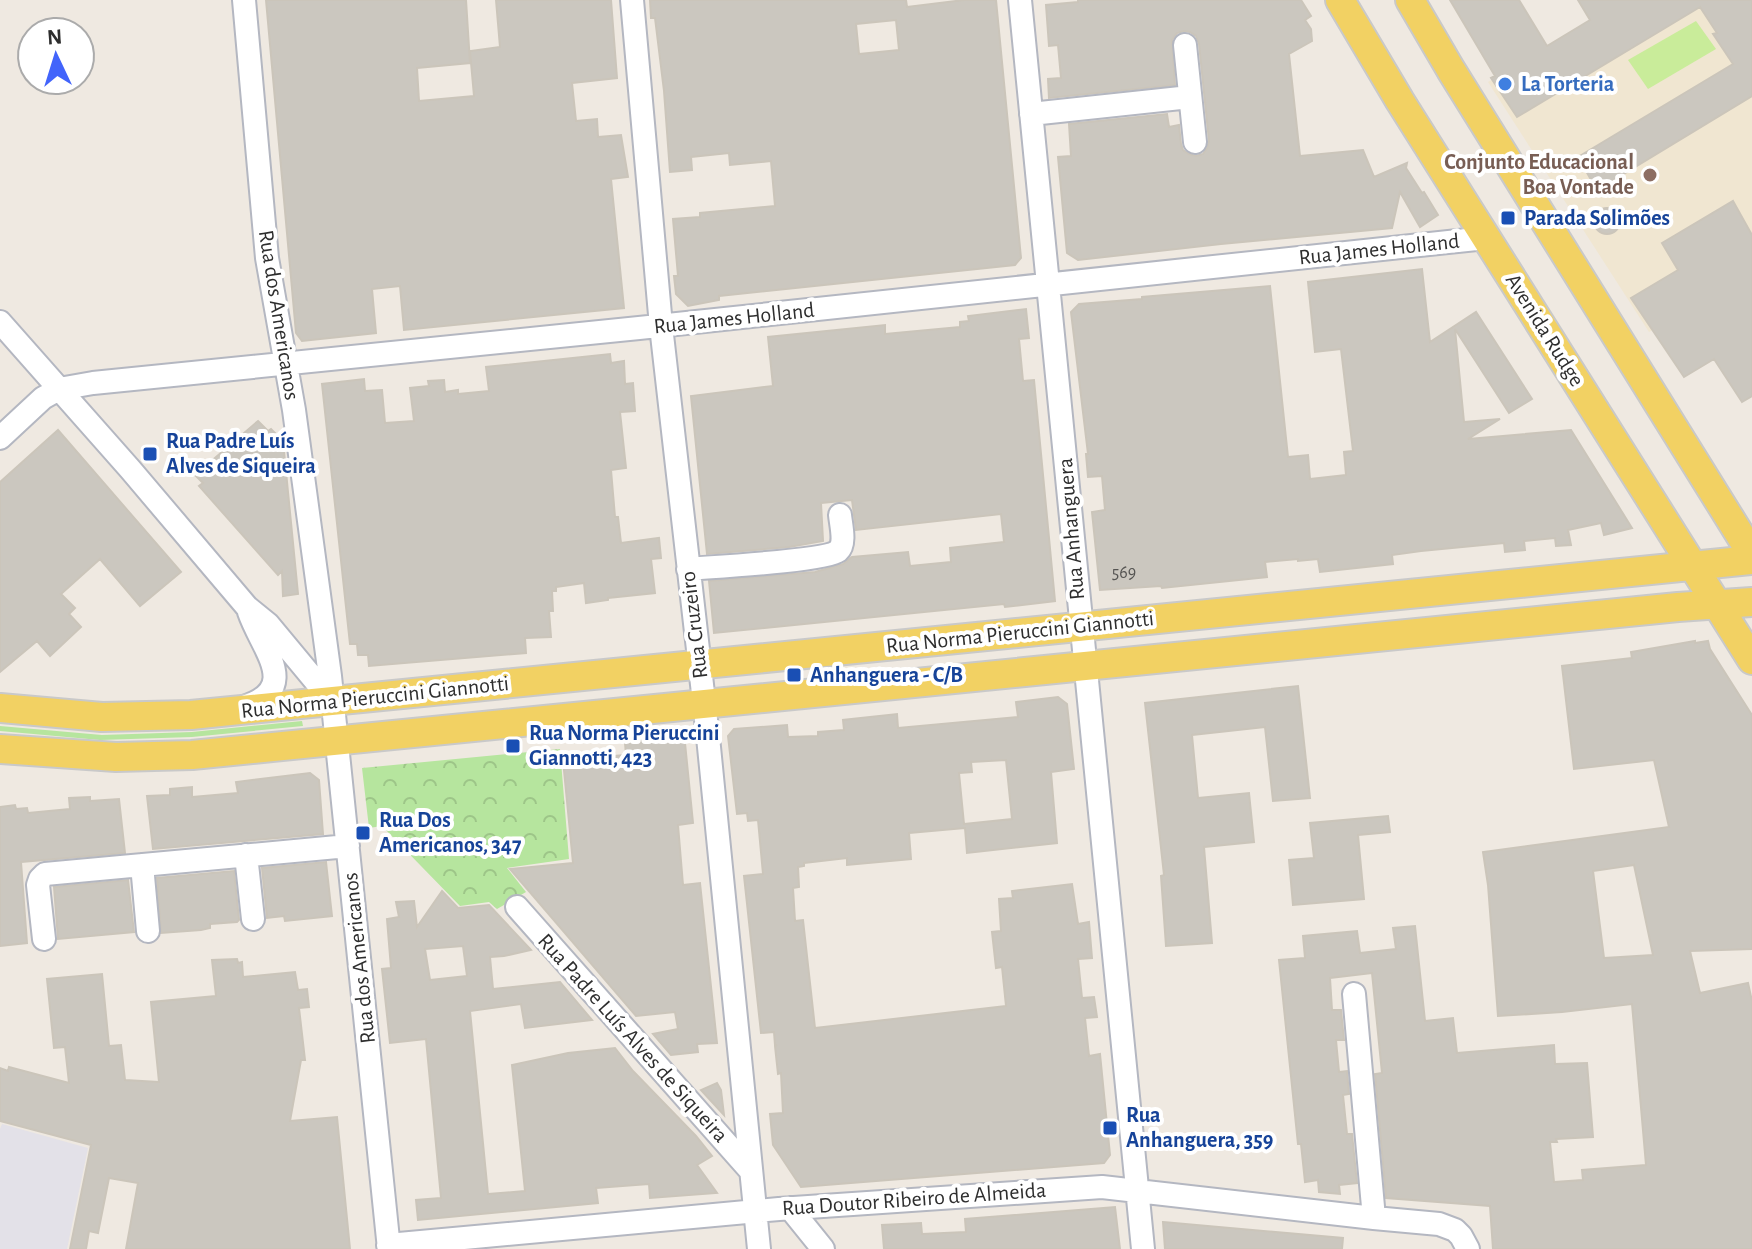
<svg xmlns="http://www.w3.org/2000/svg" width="1752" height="1249" font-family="'Alegreya Sans',sans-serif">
	<defs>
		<pattern id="park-crowns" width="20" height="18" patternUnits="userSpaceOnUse" patternTransform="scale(2)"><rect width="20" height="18" fill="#b6e59e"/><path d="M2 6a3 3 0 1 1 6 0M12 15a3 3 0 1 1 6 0" fill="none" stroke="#9dc588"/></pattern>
	</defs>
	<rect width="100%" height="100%" fill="#efe9e1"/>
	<path fill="#e3e1e8" d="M2 1124 88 1148 67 1249H0V1129Z"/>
	<path fill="#f0e6d1" d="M1626 0H1724L1752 46V268L1649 332 1488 82Z"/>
	<path fill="#b6e59e" d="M302 721 303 726 192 737 100 740 0 731V726L102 735 192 732Z"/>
	<path fill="url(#park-crowns)" d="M560 749 569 859 507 868 526 892 497 909 489 902 460 906 382 826 369 828 362 768Z"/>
	<path fill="#c9ec9a" d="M1696 21 1716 49 1648 89 1628 60Z"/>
	<path fill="#cbc7bf" stroke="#cbc5ba" stroke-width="2" fill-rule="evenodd" d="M266 0H466L470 63 417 68 419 101 474 96 470 51 500 47 496 0H611L617 78 572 83 576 121 597 119 598 137 621 135 628 177 611 179 624 308 404 330 400 286 372 289 376 333 302 341 296 333Z
		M650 0H906L907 7 964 0H996L1021 258 1015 265 719 296V300L688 306 676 294 674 276H678L673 219 700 217V213L775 206 771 161 730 165 729 153 691 157 692 170 670 172 664 91 655 18H651ZM896 20 899 50 859 54 856 24Z
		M1078 0H1301L1311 16 1305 20 1311 29 1312 41 1289 54 1300 156 1363 150 1374 177 1407 163 1406 168 1422 193 1424 192 1438 215 1420 227 1400 192 1392 228 1221 244 1078 260 1067 253 1058 157 1071 156 1069 124 1167 114 1169 127 1179 125 1181 144 1183 150 1189 154 1196 156 1203 154 1207 148 1209 141 1199 44 1196 36 1190 32 1184 31 1177 33 1172 40 1175 85 1049 98 1048 79 1061 78 1058 45 1049 46 1046 5 1078 2Z
		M1450 0H1519L1547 46 1590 20 1578 0H1752V96L1597 190 1578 157 1733 64 1713 34 1717 33 1700 7 1517 117 1491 78 1495 76Z
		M1733 201 1752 235V396L1742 402 1714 359 1684 377 1631 298 1678 270 1662 243Z
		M1594 221a13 13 0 1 1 26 0a13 13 0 1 1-26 0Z
		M1422 269 1430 342 1476 312 1532 399 1509 413 1455 329 1464 422 1500 419 1468 439 1571 430 1632 528 1604 535 1601 523 1568 530 1571 545 1556 546 1555 538 1524 541 1525 550 1505 552 1504 543 1421 551 1392 555 1393 564 1320 572 1318 559 1298 561V559L1265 562 1267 577 1162 588 1161 586 1100 590 1092 512 1105 510 1102 476 1088 477 1086 454H1088L1071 312 1079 304 1142 299V297L1270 286 1288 457 1308 455 1310 479 1346 475 1344 452 1353 451 1341 349 1315 352 1308 282Z
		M1026 309 1029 338 1019 339 1023 381 1034 380 1055 601 1005 607 1004 604 714 633 709 581 815 572 843 564 852 557 908 552 910 566 951 562 950 548 1004 542 1001 514 856 530 852 500 821 503 823 541 789 547 707 554 691 396 773 386 768 337 885 325V334L960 327V322L969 321 968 316Z
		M610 354 611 363 624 361 625 384 633 383 635 411 620 412 626 468 611 470 615 517H618L621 543 659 538 661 558 651 559 655 593 608 598V600L586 603 584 583 556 587V591H552L553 611H549L551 637 525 638 526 653 369 666 368 655H358L357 644H350L322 384 364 379 365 391 382 390 385 423 414 421 410 388 429 386 428 381 444 380 445 392 458 390V394L489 391 486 367Z
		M258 421 268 431 271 429 283 441 298 594 283 596 282 571 278 575 199 486 203 483 195 475Z
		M58 430 181 572 140 606 100 559 61 594 75 608 69 614 81 627 50 656 37 641 0 672V482Z
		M1695 641V643L1708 641 1710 649 1752 715V949L1690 951 1700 993 1748 983 1752 1001V1249H1493L1490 1206 1386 1198 1375 1074 1382 1073 1372 973 1330 978 1332 1010H1341L1344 1040H1336L1339 1072 1347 1071 1349 1094 1343 1095 1347 1134H1352L1357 1183 1339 1185 1340 1194 1319 1192 1318 1180 1305 1182 1301 1144H1298L1279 960 1305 958 1303 936 1357 931 1360 953 1396 949 1393 928 1415 926 1425 1021 1453 1018 1457 1053 1554 1045 1555 1064 1587 1063 1593 1137 1556 1139 1557 1142H1550L1554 1182 1583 1180 1582 1170 1646 1165 1632 1004 1562 1012 1498 1016 1488 885 1483 852 1669 827 1654 760 1574 769 1562 666 1632 658 1631 652ZM1634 865 1653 955 1604 958 1593 871Z
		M1298 686 1310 798 1273 801 1265 727 1192 735 1198 798 1249 793 1254 842 1204 847 1212 943 1166 946 1161 876 1164 875 1145 703Z
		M1058 697 1067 704 1074 769 1051 772 1057 843 967 853 965 828 909 833 911 859 847 865V858L804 863V866L798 867 799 887 793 888 795 921 803 920 815 1028 1006 1006 1002 967 996 968 992 932 1001 931 999 899 1013 898 1012 891 1072 884 1078 924 1089 922 1092 958 1078 959 1082 998 1094 997 1097 1017 1085 1018 1089 1056 1100 1054 1110 1155 1104 1163 801 1187 773 1145 770 1114 783 1113 781 1073 778 1074 775 1046 777 1045H775L774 1032 761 1033 744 876 763 874 758 820 748 821 747 813 737 814 728 736 734 729 787 725 788 737 818 736V732L844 730 843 720 897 714 898 728 1018 717 1016 702ZM1006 760 1012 819 964 824 959 773 972 772 971 762Z
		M678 737 685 743 693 823 678 825 683 885 700 883 717 1043 697 1044 698 1052 671 1055 653 1034 678 1029 675 1012 636 1016 510 869 573 863 563 760 626 755 625 743Z
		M310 773 319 780 323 834 153 849 147 796 170 795V789L192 787V797L238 793 236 782Z
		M90 797V801L119 799 125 853 21 862 27 943 0 946V807L15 805 16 809 27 808 28 813 70 809 69 798Z
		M1388 816 1390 832 1358 835 1364 899 1293 905 1289 860 1314 858 1310 823Z
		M326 862 332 916 285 921 284 916 267 918 262 868Z
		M234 871 239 920 237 922 210 924V928L201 930 161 933 157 878Z
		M128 880 134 932 58 939 54 887Z
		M442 891 458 908 489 905 531 950 504 956 490 957 493 989 560 982 592 1020 525 1028 521 1004 470 1011 488 1194 525 1191 512 1065 568 1053 615 1048 633 1071 696 1136 712 1156 697 1165 717 1193 650 1198 649 1184 596 1188 598 1203 418 1220 416 1200 441 1198 426 1039 390 1043 382 969 391 968 387 919 399 917 396 902 414 901 417 927ZM463 946 467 976 430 980 425 949Z
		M237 959 238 963 242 962 243 977 295 972 298 990 307 989 309 1007 299 1008 305 1060H301L290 1121 337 1117 350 1249H126L138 1183 109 1178 98 1233 89 1231 86 1249H70L91 1145 0 1121V1068L8 1071 9 1067 69 1083 65 1047 54 1048 47 979 102 974 109 1046 121 1045 125 1080 159 1082 151 1002 216 996 212 960Z
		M717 1083 721 1090 724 1115 701 1090Z
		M1115 1207 1120 1249H884L882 1225 921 1223 922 1234 966 1232 965 1219Z
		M1163 1222 1343 1238 1342 1249H1165Z"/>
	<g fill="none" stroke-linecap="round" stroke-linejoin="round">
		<g stroke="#b4b7c1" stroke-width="26">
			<path id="minor" d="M244 0 267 258 294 410 330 676 389 1249
				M632 0 661 326 708 737 759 1249
				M1020 0 1143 1249
				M1185 45 1195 142
				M1031 114 1190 97
				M0 322 130 469 247 607 268 624 332 701
				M0 438 43 398 59 389 93 383 639 328 1486 238
				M688 569C711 567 825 561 838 551 846 544 841 525 840 515
				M244 707C302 688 262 650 249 612
				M246 855 253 919
				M142 865 148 931
				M517 907 749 1169
				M44 939 38 885 40 879 45 874 348 846
				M1354 994 1374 1218
				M790 1208 823 1249
				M388 1245 779 1209 1102 1187 1374 1218 1439 1224 1455 1230 1461 1236 1468 1249"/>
		</g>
		<g stroke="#c9c9c9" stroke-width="32">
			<path id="major" d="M1340 0 1400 101 1752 660
				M1410 0 1451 70 1752 554
				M0 708 102 717 191 715 1752 560
				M0 749 116 757 192 755 1678 607 1752 602"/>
		</g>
		<use href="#minor" stroke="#fff" stroke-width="22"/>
		<use href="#major" stroke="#f2d163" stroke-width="28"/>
	</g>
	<circle fill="#3f7fe0" stroke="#fff" stroke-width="3" cx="1505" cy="84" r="8"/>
	<circle fill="#8d6e63" stroke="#fff" stroke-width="3" cx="1650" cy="175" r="8"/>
	<g fill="#1a4fb4" stroke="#fff" stroke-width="3">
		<rect x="1500" y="210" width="16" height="16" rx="4"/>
		<rect x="142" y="446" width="16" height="16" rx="4"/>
		<rect x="786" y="667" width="16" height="16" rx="4"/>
		<rect x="505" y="738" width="16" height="16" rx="4"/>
		<rect x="355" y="825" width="16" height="16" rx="4"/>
		<rect x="1102" y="1120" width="16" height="16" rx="4"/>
	</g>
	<g text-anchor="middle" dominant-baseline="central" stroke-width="8" stroke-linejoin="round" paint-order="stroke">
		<g font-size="18" fill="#555452">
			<text x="1124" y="573">569</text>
		</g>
		<g font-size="22" font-weight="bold" fill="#366cbe" stroke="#fff" text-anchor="start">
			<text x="1521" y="84">La Torteria</text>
		</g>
		<g font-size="22" font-weight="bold" fill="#785e54" stroke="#fff" text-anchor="end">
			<text x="1634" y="162">Conjunto Educacional<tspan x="1634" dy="25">Boa Vontade</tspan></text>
		</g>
		<g font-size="22" font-weight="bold" fill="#164399" stroke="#fff" text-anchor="start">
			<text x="1524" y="218">Parada Solimões</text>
			<text x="166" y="441">Rua Padre Luís<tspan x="166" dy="25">Alves de Siqueira</tspan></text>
			<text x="810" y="675">Anhanguera - C/B</text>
			<text x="529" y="733">Rua Norma Pieruccini<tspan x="529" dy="25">Giannotti, 423</tspan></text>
			<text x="379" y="820">Rua Dos<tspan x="379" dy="25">Americanos, 347</tspan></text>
			<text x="1126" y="1115">Rua<tspan x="1126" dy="25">Anhanguera, 359</tspan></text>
		</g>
		<g font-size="22" fill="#2e2e2e" stroke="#fff">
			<text transform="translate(1379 249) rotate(-6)">Rua James Holland</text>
			<text transform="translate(279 315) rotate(81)">Rua dos Americanos</text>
			<text transform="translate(734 318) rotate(-6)">Rua James Holland</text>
			<text transform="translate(1545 330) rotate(58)">Avenida Rudge</text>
			<text transform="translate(1071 529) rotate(-95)">Rua Anhanguera</text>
			<text transform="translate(694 625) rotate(-97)">Rua Cruzeiro</text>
			<text transform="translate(1020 632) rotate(-6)">Rua Norma Pieruccini Giannotti</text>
			<text transform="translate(375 697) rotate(-6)">Rua Norma Pieruccini Giannotti</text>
			<text transform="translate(359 958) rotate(-96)">Rua dos Americanos</text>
			<text transform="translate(633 1038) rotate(48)">Rua Padre Luís Alves de Siqueira</text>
			<text transform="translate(914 1199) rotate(-4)">Rua Doutor Ribeiro de Almeida</text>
		</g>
	</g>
	<g transform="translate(56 56) rotate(356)"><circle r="38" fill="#ffffff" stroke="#ababab" stroke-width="2"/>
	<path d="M0-6L14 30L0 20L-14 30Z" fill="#4264fb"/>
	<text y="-12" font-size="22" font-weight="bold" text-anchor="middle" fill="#2e2e2e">N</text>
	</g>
</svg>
